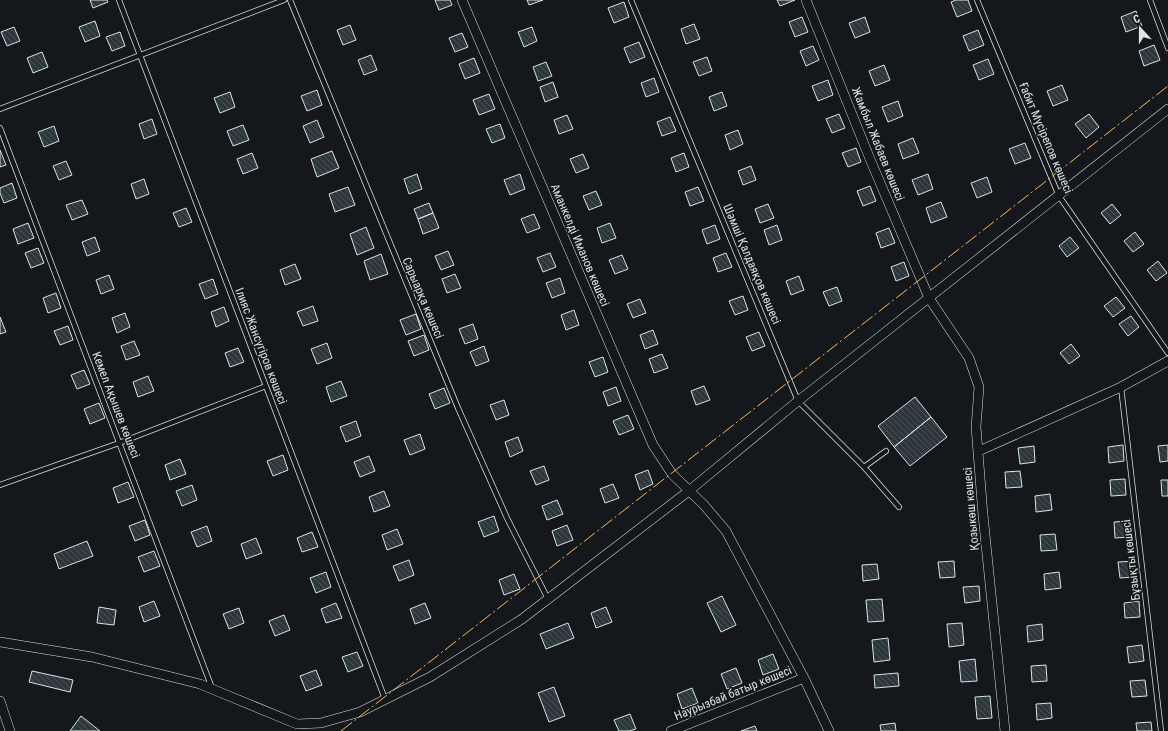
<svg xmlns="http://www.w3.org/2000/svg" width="1168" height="731" font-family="'Roboto Condensed',sans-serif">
	<defs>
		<pattern id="building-back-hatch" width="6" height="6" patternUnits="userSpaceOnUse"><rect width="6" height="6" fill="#2c363c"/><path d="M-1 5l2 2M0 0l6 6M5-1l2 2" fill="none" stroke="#4a5358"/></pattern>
	</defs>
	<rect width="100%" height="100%" fill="#14181c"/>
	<path fill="url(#building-back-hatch)" stroke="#d8e6dc" d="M90 0H107L108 2 93 8Z
		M435 0H450L452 5 439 10Z
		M527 0H543L529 5Z
		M777 0H795L780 6Z
		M956 0H968L972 11 957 17 951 2Z
		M624 2 629 17 614 23 608 8Z
		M1136 11 1142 26 1126 32 1121 17Z
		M802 17 808 32 795 37 789 22Z
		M865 17 870 32 855 38 849 23Z
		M95 21 100 36 85 42 79 27Z
		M694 24 700 39 686 44 681 29Z
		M350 25 356 40 343 45 337 30Z
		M14 27 20 41 7 46 1 32Z
		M532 27 537 41 524 47 518 32Z
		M978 30 984 45 969 51 963 36Z
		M120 32 125 46 112 51 106 37Z
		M462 33 468 47 455 52 449 38Z
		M639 42 645 57 630 63 624 48Z
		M1154 45 1160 60 1144 66 1139 51Z
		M813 46 819 60 806 66 800 51Z
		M42 52 48 67 33 73 27 58Z
		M371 55 377 70 364 75 358 60Z
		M707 57 712 71 699 76 693 62Z
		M474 58 480 73 465 79 459 64Z
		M988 59 994 74 979 80 973 65Z
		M546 62 552 76 538 81 533 67Z
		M884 65 890 80 875 86 869 71Z
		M654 78 659 92 646 97 641 83Z
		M828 80 833 95 818 101 812 86Z
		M553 82 558 97 545 102 540 87Z
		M1062 85 1068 100 1053 106 1047 91Z
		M317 90 322 105 307 111 301 96Z
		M230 92 235 107 220 113 214 98Z
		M722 92 727 106 714 111 709 97Z
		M489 94 495 109 479 115 473 100Z
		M898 101 903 116 888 122 882 107Z
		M839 114 845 128 832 133 826 119Z
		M1089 114 1099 127 1086 138 1075 124Z
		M567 115 573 129 559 134 554 120Z
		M670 117 676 131 662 136 657 122Z
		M152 119 157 134 144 139 139 124Z
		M317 120 324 137 310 143 303 126Z
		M500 124 505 138 492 143 486 129Z
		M243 125 249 140 233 146 227 131Z
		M54 126 59 141 44 147 38 132Z
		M738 130 743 144 730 150 725 135Z
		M913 138 919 153 903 159 898 144Z
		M1025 143 1031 158 1015 164 1009 149Z
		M856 148 861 162 848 167 842 153Z
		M0 150 6 165 0 167Z
		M332 151 339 168 317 177 311 159Z
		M252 153 258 168 243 174 237 159Z
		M684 153 689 167 676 172 671 158Z
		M583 154 589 168 576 173 570 159Z
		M66 161 72 175 59 180 53 166Z
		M751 166 756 180 743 185 738 171Z
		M417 174 422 189 409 194 404 179Z
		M520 174 525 189 510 195 504 180Z
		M928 174 933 189 918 195 912 180Z
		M987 177 992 192 977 198 971 183Z
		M144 179 149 194 136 199 131 184Z
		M12 183 17 198 4 203 0 193V188Z
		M870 186 876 201 863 206 857 191Z
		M348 187 355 205 335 212 329 194Z
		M698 187 704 201 690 206 685 192Z
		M596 191 602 205 589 210 583 196Z
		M82 200 88 214 72 220 66 205Z
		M941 202 947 217 931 223 926 208Z
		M429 203 433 213 418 219 414 209Z
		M768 204 774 218 760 223 755 209Z
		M1112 204 1121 215 1110 224 1101 213Z
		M186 208 192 222 179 227 173 213Z
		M433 213 439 228 423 234 418 219Z
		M534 214 540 228 527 233 521 219Z
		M28 223 34 238 18 244 13 229Z
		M610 223 616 238 602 243 597 228Z
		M715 225 720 239 707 244 702 230Z
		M777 225 782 240 769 245 764 230Z
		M366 227 374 248 357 255 350 234Z
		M889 228 895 243 881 248 876 233Z
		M1135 232 1144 244 1133 252 1124 241Z
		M95 237 100 251 87 256 82 242Z
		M1070 237 1079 248 1067 257 1059 246Z
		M38 248 44 263 31 268 25 253Z
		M448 251 454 265 441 270 435 256Z
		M550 253 556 267 543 272 537 258Z
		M726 253 732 267 718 272 713 258Z
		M381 254 388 274 370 280 364 261Z
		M622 255 628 269 615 274 609 260Z
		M1158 261 1167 273 1156 281 1147 270Z
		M904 262 909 276 896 281 891 267Z
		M295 264 301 279 285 285 280 270Z
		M455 274 461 288 447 293 442 279Z
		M109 275 114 289 101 294 96 280Z
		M799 276 804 290 791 295 786 281Z
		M560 278 565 293 552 298 546 283Z
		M213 279 218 294 205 299 199 284Z
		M837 287 842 301 829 306 823 292Z
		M56 293 61 308 48 313 43 298Z
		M743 296 748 310 735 315 729 301Z
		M1116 297 1125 308 1113 317 1104 306Z
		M640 299 646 313 633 318 627 304Z
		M313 306 318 321 303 326 297 312Z
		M224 307 229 321 216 327 211 312Z
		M574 310 579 325 566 330 561 315Z
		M125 313 130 327 117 333 112 318Z
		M416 314 421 329 406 335 400 320Z
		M1131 316 1139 327 1128 336 1119 324Z
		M0 317 6 332 0 334Z
		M473 324 478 339 465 344 459 329Z
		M68 326 73 340 60 345 54 331Z
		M653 330 658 344 645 349 640 335Z
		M759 332 765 346 752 351 746 337Z
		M424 335 429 350 414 356 408 341Z
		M134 341 140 355 126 360 121 346Z
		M327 343 332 358 317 364 311 349Z
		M1071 344 1080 356 1069 364 1060 353Z
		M484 346 489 361 476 366 470 352Z
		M238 348 244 362 230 367 225 353Z
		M662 354 668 368 654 373 649 359Z
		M603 357 608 372 595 377 589 362Z
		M84 370 90 384 77 389 71 375Z
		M148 376 154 391 138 397 133 382Z
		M341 381 347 396 331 402 326 387Z
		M704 386 710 400 696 405 691 391Z
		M616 387 621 401 608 406 603 392Z
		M444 388 450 403 435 409 429 394Z
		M915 397 931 417 894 447 878 426Z
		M504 400 509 415 496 420 490 405Z
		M99 403 105 418 90 424 84 409Z
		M628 415 634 429 619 435 613 421Z
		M931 417 947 437 910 466 894 447Z
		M356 421 361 436 346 442 340 427Z
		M420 434 425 449 410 455 404 440Z
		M518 437 523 451 510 457 505 442Z
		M1123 445 1124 461 1109 463 1108 447Z
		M1168 445V461L1160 462 1158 446Z
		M1034 446 1035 462 1020 464 1018 448Z
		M283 455 288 470 273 476 267 461Z
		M369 456 375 471 360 477 354 462Z
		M180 459 186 474 170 480 165 465Z
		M544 466 549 480 536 485 530 471Z
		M648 470 653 484 640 490 635 475Z
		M1020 471 1022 487 1006 488 1005 472Z
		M1125 479 1126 495 1111 496 1110 480Z
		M1161 480H1168V496H1162Z
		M128 482 134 497 118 503 113 488Z
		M613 484 619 498 605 503 600 489Z
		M192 485 197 500 182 506 176 491Z
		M384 491 390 506 374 512 369 497Z
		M1050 494 1052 510 1036 512 1035 496Z
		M557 500 563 514 547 520 542 506Z
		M494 516 499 531 484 537 478 522Z
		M145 520 150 535 135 541 129 526Z
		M1129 521 1130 537 1115 538 1114 522Z
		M567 525 573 540 557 546 552 531Z
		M207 526 212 541 197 547 191 532Z
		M397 529 403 544 387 550 382 535Z
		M312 532 318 547 302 552 297 538Z
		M1055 534 1057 550 1041 551 1040 535Z
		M256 538 262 553 246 559 241 544Z
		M87 541 93 556 59 569 54 554Z
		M154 551 160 566 144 572 138 557Z
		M409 560 414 575 399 581 393 566Z
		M954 561 955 577 940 578 938 562Z
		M1134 561 1135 577 1120 578 1118 562Z
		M877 564 879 579 863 581 862 565Z
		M326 572 331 587 316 593 310 578Z
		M1059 572 1061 588 1045 590 1044 574Z
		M514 574 520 589 504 595 499 580Z
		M979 586 980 601 965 603 963 587Z
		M722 596 736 625 721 632 707 603Z
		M882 599 884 621 868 622 866 600Z
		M154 601 160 616 144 622 139 607Z
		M1139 601 1140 617 1125 618 1124 603Z
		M336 603 342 618 326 623 321 609Z
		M425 603 431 618 415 624 410 609Z
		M99 607 116 610 114 625 97 623Z
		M606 607 612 622 596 628 591 613Z
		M239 608 244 623 229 629 223 614Z
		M284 615 290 630 275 636 269 621Z
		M568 623 574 638 546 649 540 634Z
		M962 623 964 645 949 647 947 624Z
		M1042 624 1043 640 1028 642 1027 626Z
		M888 638 890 660 874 662 872 640Z
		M1142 645 1144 661 1129 663 1127 647Z
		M357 652 363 666 348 672 342 657Z
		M773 654 779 669 763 675 758 660Z
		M975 659 977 681 961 682 959 661Z
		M1046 665 1047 681 1032 682 1031 666Z
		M736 668 742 683 727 689 721 674Z
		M316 670 322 685 306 691 300 676Z
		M32 671 73 680 70 692 29 682Z
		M898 673 899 686 875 688 874 675Z
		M1145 680 1147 696 1132 697 1130 681Z
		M554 687 565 716 549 722 538 693Z
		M692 688 698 703 682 709 677 694Z
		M990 696 992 718 977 719 975 697Z
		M1051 703 1052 718 1037 720 1036 704Z
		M630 714 636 729 629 731H619L614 720Z
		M81 716 100 731H70Z
		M1151 722 1152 731H1137L1136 723Z
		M895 723 896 731H881L880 725Z
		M755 726 757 731H741Z"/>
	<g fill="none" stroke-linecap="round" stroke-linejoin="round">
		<g stroke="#d8e6dc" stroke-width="6">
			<path id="lane" d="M119 0 385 699
				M290 0 458 408 507 518 548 599
				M631 0 798 401 864 467 899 507
				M977 0 1059 196 1168 353
				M1150 0 1168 48
				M0 109 284 0
				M0 128 212 688
				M1121 387 1161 731
				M864 467 886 451
				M0 485 119 443 266 386"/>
		</g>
		<g stroke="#d8e6dc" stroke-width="10">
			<path id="street" d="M462 0 653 445 672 474 704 505 726 531 804 678 829 731
				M806 0 870 159 929 298 969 358 979 387 976 427 983 515 1005 731
				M979 451 1121 387 1168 361
				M0 642 92 657 200 684 297 724 321 723 360 712 430 677 522 619 690 490 798 401 1168 109
				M0 701 10 731
				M671 731 804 678"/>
		</g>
		<use href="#lane" stroke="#14181c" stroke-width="4.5"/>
		<use href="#street" stroke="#14181c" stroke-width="9"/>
		<path stroke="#ffb74d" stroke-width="1" stroke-dasharray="14 3 2 3" stroke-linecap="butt" d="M341 731 1168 86"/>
	</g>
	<g text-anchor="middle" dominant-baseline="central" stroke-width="3" stroke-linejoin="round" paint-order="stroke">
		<g font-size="12" fill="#d8e6dc" stroke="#14181c">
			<text transform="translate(1046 138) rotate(67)">Ғабит Мүсірепов көшесі</text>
			<text transform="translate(878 144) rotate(68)">Жамбыл Жабаев көшесі</text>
			<text transform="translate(580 245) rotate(67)">Аманкелді Иманов көшесі</text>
			<text transform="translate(752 264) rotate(67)">Шәмші Қалдаяқов көшесі</text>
			<text transform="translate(423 298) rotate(67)">Сарыарқа көшесі</text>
			<text transform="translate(261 346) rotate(69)">Ілияс Жансүгіров көшесі</text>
			<text transform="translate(116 405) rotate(69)">Кемел Ақышев көшесі</text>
			<text transform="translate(971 509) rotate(-95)">Қозыкөш көшесі</text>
			<text transform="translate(1131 560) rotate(-97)">Бұзықты көшесі</text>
			<text transform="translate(733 693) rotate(-22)">Наурызбай батыр көшесі</text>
		</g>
	</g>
	<g transform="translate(1140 28) rotate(339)" stroke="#14181c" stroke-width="3" paint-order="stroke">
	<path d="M0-3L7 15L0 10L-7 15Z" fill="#d8e6dc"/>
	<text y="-6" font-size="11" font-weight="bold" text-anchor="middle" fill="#d8e6dc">С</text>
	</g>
</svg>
